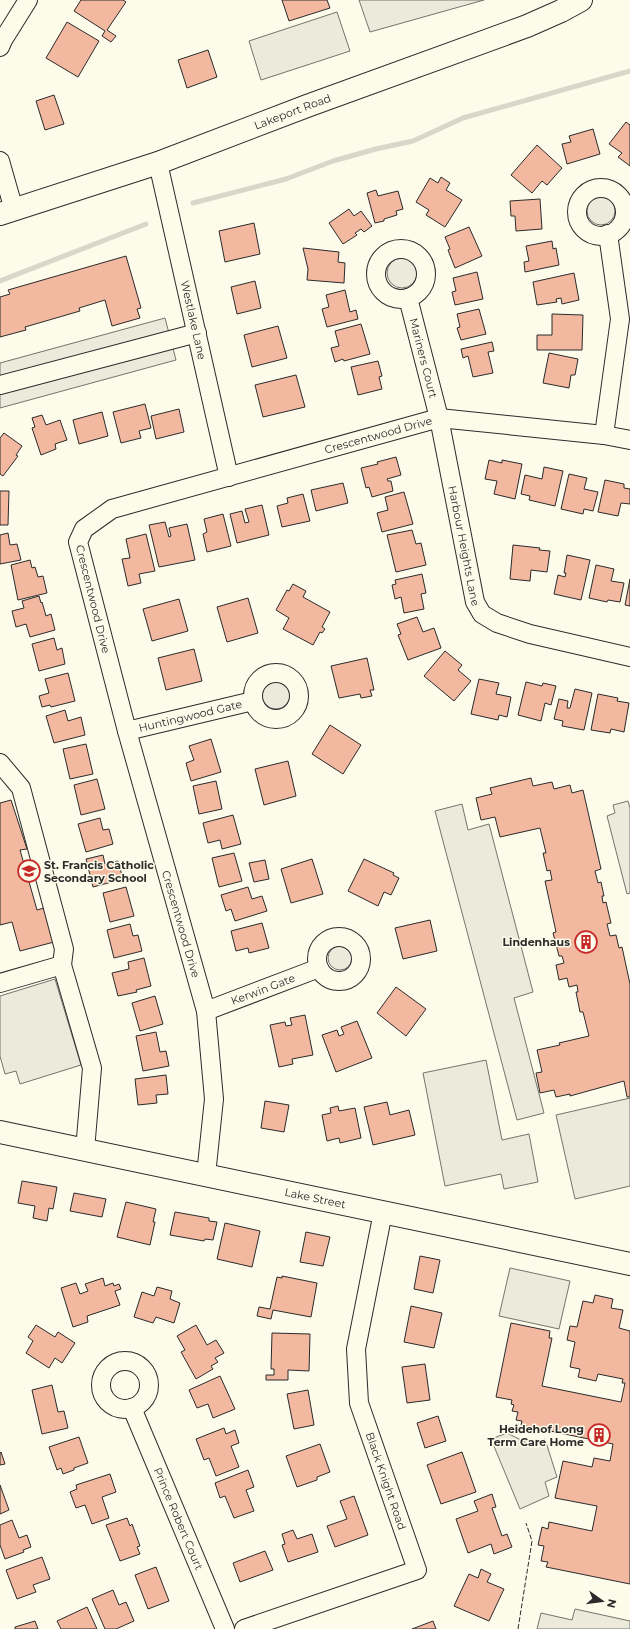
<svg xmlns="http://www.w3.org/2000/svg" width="630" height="1629" font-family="Montserrat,sans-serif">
	<rect width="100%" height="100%" fill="#fdfbea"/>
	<path fill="#ecebdb" stroke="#74746e" d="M587 211a14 14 0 1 1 28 0a14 14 0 1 1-28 0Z
		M387 273a15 15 0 1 1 30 0a15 15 0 1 1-30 0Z
		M262 695a14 14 0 1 1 28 0a14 14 0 1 1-28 0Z
		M328 958a12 12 0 1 1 24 0a12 12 0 1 1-24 0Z"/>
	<path fill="#eceadb" stroke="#74746e" d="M359 0H484L370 32Z
		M337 12 350 51 261 80 249 41Z
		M165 318 176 360 0 408V363Z
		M628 801 630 808V893L627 894 607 816 615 813 613 805Z
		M462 804 468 830 489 824 533 992 514 998 544 1113 517 1120 435 811Z
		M55 979 81 1065 20 1084 16 1071 5 1074 0 1056V996Z
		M486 1060 502 1140 529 1134 538 1182 504 1189 501 1174 445 1186 423 1073Z
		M630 1098V1186L575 1199 556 1115Z
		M510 1268 570 1281 559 1329 499 1316Z
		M507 1433 529 1444 545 1439 557 1477 545 1482 549 1496 520 1509 491 1439Z
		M575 1609 630 1621V1629H537L541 1613 572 1620Z"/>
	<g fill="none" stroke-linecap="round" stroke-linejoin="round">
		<path stroke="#d8d7c9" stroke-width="5" d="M193 203 286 179 333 161 376 149 413 141 463 118 630 71
			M0 281 146 224"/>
	</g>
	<path fill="#f2b8a0" stroke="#2b2b2b" d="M81 0H123L126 2 107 30 116 36 111 42 102 36 105 31 74 11Z
		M282 0H327L330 8 289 21Z
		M67 22 99 41 78 77 46 58Z
		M208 50 217 77 187 88 178 60Z
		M54 95 64 124 45 130 36 101Z
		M626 122 630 125V166L618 157 622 153 609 144Z
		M593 129 600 154 567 164 562 144 571 142 569 136Z
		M537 145 562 168 547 185 542 181 532 193 511 175Z
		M441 177 450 183 446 190 462 200 445 227 426 215 429 210 416 202 430 178 438 183Z
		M376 190 378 196 398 191 403 209 396 211 397 215 384 219V221L375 223 367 193Z
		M540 199 542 229 516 231 515 216H511L510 201Z
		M349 209 354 216 361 211 372 226 364 232 361 229 355 233 357 235 343 244 329 223Z
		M254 223 260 254 225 262 219 231Z
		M469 227 482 256 455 268 448 250 450 249 445 237Z
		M552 241 553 249 556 248 559 265 525 272 524 262 529 261 526 246Z
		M303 248 339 252 338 262 345 263 344 283 307 280 308 269Z
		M126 256 141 308 137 309 140 318 112 326 105 300 79 308 80 311 25 327 26 330 0 337V297L10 294 8 290Z
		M477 272 483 299 455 305 452 292 456 291 453 278Z
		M574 273 579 300 562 304 561 298 556 299 557 302 537 305 533 282Z
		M255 281 261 308 237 314 231 287Z
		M345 290 350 312 356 310 358 319 327 327 322 309 329 307 326 295Z
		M479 309 486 334 461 340 457 328 460 327 457 314Z
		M552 314 583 315 582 350H537V335H552Z
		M361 324 370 354 344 361 343 359 335 362 331 348 339 346 335 331Z
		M278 326 287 358 252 367 244 335Z
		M492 342 494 351 488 352 493 373 473 377 468 356 463 358 461 349Z
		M549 353 578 359 575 375H571L569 388 543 383Z
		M378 361 382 376 379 377 382 389 358 395 351 367Z
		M296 375 305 407 263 417 255 385Z
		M145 404 151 428 139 431 141 438 121 443 113 412Z
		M179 409 184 432 156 439 151 416Z
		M102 412 108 436 79 444 73 420Z
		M42 415 46 425 60 420 67 440 55 444 56 449 41 455 32 428 35 427 32 418Z
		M4 433 22 446 16 455 18 456 3 476 0 474V438Z
		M396 457 401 475 387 479 388 481H391L393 491 372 497 369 487 366 488 361 468 378 464 377 462Z
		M489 460 502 463V460L522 464 515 499 494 494 497 481 485 479Z
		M544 467 563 471 555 506 529 500 530 496 521 494 525 475 542 479Z
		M569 474 587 478 584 489 598 492 593 511 584 509 583 514 561 509Z
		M605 480 624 484V488L630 489V504L621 503 618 516 598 512Z
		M343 483 348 503 316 511 311 490Z
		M0 491H9L8 525H0Z
		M404 492 413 524 382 532 377 513 388 510 385 497Z
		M303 494 310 521 282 527 277 506 288 503 287 498Z
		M262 505 269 535 237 543 230 514 242 511 245 523 249 522 245 509Z
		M223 514 231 546 207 552 203 534 207 532 204 519Z
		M165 522 169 537 171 536 169 528 187 524 195 560 159 567 149 525Z
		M412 530 416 544 421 543 426 565 396 572 387 535Z
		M8 533 10 545 17 544 21 560 0 564V535Z
		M146 534 155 571 139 574 141 583 128 586 122 559 130 558 126 539Z
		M513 545 540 548 539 550 550 551 547 572 531 570 530 581 510 579Z
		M567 555 590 560 581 600 554 594 558 575 565 577 566 573H564Z
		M30 560 32 568 35 567 38 577 43 576 47 593 18 600 11 565Z
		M596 565 614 569 611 581 624 583 620 602 608 600 607 602 589 598Z
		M422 574 426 593 421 594 424 609 404 613 401 597 395 599 392 585 396 584 395 580Z
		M630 579V606L625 605Z
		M293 584 306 591 303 597 330 612 322 627 325 629 322 633 320 632 313 645 283 629 289 618 276 610 287 590 289 591Z
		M39 596 41 603 42 602 46 616 51 614 55 630 30 637 26 624 16 627 12 611 24 608 22 601Z
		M248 598 258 633 227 642 217 607Z
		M179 599 188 631 152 641 143 609Z
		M417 617 423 632 434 628 441 648 408 660 398 635 401 634 397 624Z
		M54 638 57 650 62 648 65 664 39 671 32 644Z
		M194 649 202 681 166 690 158 658Z
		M445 651 462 665 458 670 471 681 454 701 424 676Z
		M367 658 374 690H370L372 696 361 698 360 694 339 698 331 666Z
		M68 673 75 701 51 707 50 705 42 707 39 696 49 693 45 679Z
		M479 679 499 683 496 694 511 697 507 717 499 715 498 720 471 714Z
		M526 682 542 686 543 683 556 686 551 705 545 703 541 721 518 715Z
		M575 689 592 693 584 730 562 726 563 721 554 719 559 699 568 701 567 708H570Z
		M598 694 618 698 617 701 629 703 624 732 611 729 610 733 591 730Z
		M65 710 68 721 81 717 85 735 54 743 46 716Z
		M330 725 361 745 343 774 312 754Z
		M211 739 221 772 191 781 186 763 194 760 189 746Z
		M86 744 93 774 70 779 63 749Z
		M288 761 296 796 264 805 255 769Z
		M531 778 533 786 552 782 554 789 570 785 572 793 583 790 601 869 595 871 598 883 601 882 604 896H602L603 903 606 902 611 923 607 924 610 936 616 935 619 948 622 947 630 984V1097H627L624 1081 570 1096V1094L556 1097 554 1090 540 1093 536 1073 542 1072 537 1050 560 1045 559 1043 589 1036 583 1012H580L576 992H578L577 985 569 987 567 978 559 980 556 965 564 963 562 956H559L553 933 556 932 545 881 552 880 550 870 547 871 543 853H546L540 828 500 837 495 817 481 820 476 798 492 794 490 788Z
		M97 779 105 809 81 815 74 785Z
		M216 781 222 809 199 814 193 786Z
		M11 800 27 849 20 850 37 910 44 908 54 942 20 951 12 922 0 925V803Z
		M233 815 241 844 222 849 220 840 208 843 203 823Z
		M100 818 103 830 109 829 113 844 86 852 78 824Z
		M234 853 242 881 219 887 212 858Z
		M103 855 105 864 118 861 123 879 93 887 86 859Z
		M312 859 323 894 291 903 281 869Z
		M364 859 394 873 393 875 399 878 391 895 384 892 378 906 348 891Z
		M265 860 269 879 254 882 249 863Z
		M126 887 134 916 110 922 103 893Z
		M248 887 252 899 262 896 267 911 235 921 231 909 226 911 221 895Z
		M430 920 437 951 403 959 395 928Z
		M262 923 269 948 249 953 248 948 236 951 231 931Z
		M130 924 133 936 138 935 142 951 114 958 107 930Z
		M144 958 151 986 136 990 137 992 118 996 112 973 129 969 128 962Z
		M396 987 426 1009 406 1036 377 1013Z
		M155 996 163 1024 140 1031 132 1003Z
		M305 1015 313 1055 292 1059 293 1064 279 1067 270 1025 285 1022 286 1026 292 1025 290 1018Z
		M357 1021 372 1058 336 1072 322 1035 337 1030 339 1036 344 1034 341 1027Z
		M156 1032 160 1052 166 1051 169 1066 143 1071 136 1036Z
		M166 1075 168 1094 156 1095 157 1103 138 1105 135 1079Z
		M265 1101 289 1105 284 1132 261 1128Z
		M387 1102 390 1115 409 1110 415 1135 373 1145 364 1107Z
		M338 1106 339 1111 355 1108 361 1138 340 1143 339 1138 327 1141 322 1115 331 1113 330 1108Z
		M22 1181 57 1187 53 1209 49 1208 47 1221 33 1218 35 1206 18 1203Z
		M74 1193 106 1199 102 1217 70 1211Z
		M126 1202 156 1209 153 1222H155L150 1245 117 1237Z
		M175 1212 209 1218V1221L217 1222 213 1240 205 1239 204 1241 170 1235Z
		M225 1223 260 1231 252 1267 217 1259Z
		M306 1232 330 1237 323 1266 300 1262Z
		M420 1256 440 1260 433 1293 414 1289Z
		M282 1276 317 1283 311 1317 273 1310 271 1319 257 1316 259 1307 270 1309 277 1277 282 1278Z
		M103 1278 105 1286 113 1283 114 1286 119 1284 121 1289 115 1291 120 1305 87 1316 88 1322 73 1327 61 1288 76 1283 80 1294 88 1291 85 1284Z
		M157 1287 172 1291 170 1299 180 1303 174 1323 156 1317 153 1323 134 1317 142 1292 154 1296Z
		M595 1295 613 1299 611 1308 623 1310 619 1328 630 1331V1584L546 1567 548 1562 541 1561 544 1546 538 1545 542 1527 548 1529 549 1522 592 1531 597 1506 555 1498 563 1461 592 1467 594 1458 610 1461 613 1444 521 1425 522 1421 516 1420 518 1412 512 1411 514 1405 511 1404 512 1400 496 1397 511 1323 550 1331 549 1338H552L542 1386 621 1402 625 1383H622L623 1379 598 1374 596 1381 578 1377 580 1369 570 1367 575 1342 567 1340 570 1326 577 1327 583 1301 593 1303Z
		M411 1306 442 1313 434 1348 404 1342Z
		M36 1325 55 1337 58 1332 75 1343 62 1363 55 1358 49 1368 26 1353 33 1341 28 1337Z
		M196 1325 207 1345 216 1340 224 1353 215 1358 218 1362 211 1366 213 1369 196 1379 181 1352 185 1350 177 1336Z
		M272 1333 310 1334 309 1371 288 1370V1380H266V1375H274V1369H271Z
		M425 1364 430 1400 407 1403 402 1367Z
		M220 1376 235 1409 213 1418 208 1404 197 1408 189 1390Z
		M52 1385 58 1412 64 1411 68 1428 42 1434 32 1390Z
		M308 1390 314 1425 294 1429 287 1394Z
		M438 1416 446 1441 425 1448 417 1423Z
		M224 1428 226 1434 235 1430 239 1443 231 1446 239 1467 216 1476 209 1458 204 1460 196 1439Z
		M79 1437 88 1463 74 1468V1470L63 1474 61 1468 57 1470 49 1447Z
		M320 1444 330 1472 317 1477V1480L297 1487 286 1456Z
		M1 1452 5 1464 0 1465V1453Z
		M462 1452 476 1492 441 1504 427 1465Z
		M248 1470 254 1487 246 1490 254 1511 234 1518 225 1496 220 1498 215 1483Z
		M110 1474 116 1492 102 1497 109 1518 92 1524 85 1505 76 1508 70 1492 77 1489 76 1485Z
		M0 1485 9 1510 0 1514Z
		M492 1494 496 1507 492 1508 502 1536 507 1534 512 1547 494 1554 491 1544 468 1553 456 1519 478 1511 474 1501Z
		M354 1496 368 1535 335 1547 327 1526 347 1519 340 1501Z
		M127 1518 130 1526 132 1524 140 1546 137 1547 140 1554 120 1561 106 1525Z
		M12 1520 19 1538 27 1535 31 1547 23 1550 24 1552 5 1559 0 1545V1525Z
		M293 1530 297 1539 312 1534 318 1552 288 1562 282 1545 285 1544 282 1534Z
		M265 1551 273 1570 240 1582 233 1563Z
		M42 1557 50 1579 33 1585 36 1592 17 1599 6 1570Z
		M156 1567 169 1601 148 1609 135 1575Z
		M481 1569 491 1574 487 1582 504 1589 489 1621 454 1606 469 1574 478 1578Z
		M113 1590 119 1605 126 1602 134 1621 116 1629H105L92 1599Z
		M87 1607 97 1629H61L57 1621Z
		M35 1621 38 1629H15V1627Z
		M433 1621 436 1629H412Z"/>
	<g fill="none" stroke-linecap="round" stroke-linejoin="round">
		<g stroke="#2b2b2b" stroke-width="20">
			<g id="minor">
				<path d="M0 47 3 40 28 0"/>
				<path d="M0 161 14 210"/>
				<path id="s1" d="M158 163 229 477"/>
				<circle cx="601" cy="212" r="24"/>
				<circle cx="401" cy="274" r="25"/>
				<path id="s2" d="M408 298 439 418 475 602 482 614 497 623 530 634 630 657"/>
				<path d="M0 385 197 333"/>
				<path d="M604 435 620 319 608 234"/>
				<circle cx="276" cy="696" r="23"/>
				<path id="s3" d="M127 731 253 701"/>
				<path d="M0 763 21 788 64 949 62 965"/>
				<circle cx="339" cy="959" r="22"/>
				<path d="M0 983 62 965 92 1068 85 1150"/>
				<path id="s4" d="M206 1011 319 968"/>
				<path id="s5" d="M206 1175 214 1099 206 1011 127 731 78 542 84 529 112 509 439 418 604 435 630 440"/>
				<circle cx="125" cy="1385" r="24"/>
				<path id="s6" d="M132 1408 225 1629"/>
				<path d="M244 1629 417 1570 359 1403 356 1349 383 1212"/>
			</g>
		</g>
		<g stroke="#2b2b2b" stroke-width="24">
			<g id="major">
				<path id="s7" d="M0 214 158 163 307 106 527 26 561 11 581 0"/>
				<path id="s8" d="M0 1132 630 1264"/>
			</g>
		</g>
		<use href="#minor" stroke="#fdfbea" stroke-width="18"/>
		<use href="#major" stroke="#fdfbea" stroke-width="22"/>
		<path stroke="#2b2b2b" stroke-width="1" stroke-dasharray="5 2" stroke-linecap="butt" d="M518 1629 532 1541 526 1523"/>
	</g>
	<defs>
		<g id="school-ring" transform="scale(1.15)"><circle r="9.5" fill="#fdfbea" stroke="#c62828" stroke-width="1.5"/><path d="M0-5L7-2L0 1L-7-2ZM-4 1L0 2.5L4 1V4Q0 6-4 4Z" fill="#c62828"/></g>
		<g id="building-ring" transform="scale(1.15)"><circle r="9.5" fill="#fdfbea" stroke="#c62828" stroke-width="1.5"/><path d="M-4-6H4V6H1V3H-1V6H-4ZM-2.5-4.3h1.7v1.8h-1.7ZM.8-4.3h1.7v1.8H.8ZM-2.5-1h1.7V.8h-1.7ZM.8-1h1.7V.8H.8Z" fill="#c62828"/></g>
	</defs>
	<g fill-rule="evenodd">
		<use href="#school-ring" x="29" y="871"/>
		<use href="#building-ring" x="586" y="942"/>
		<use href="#building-ring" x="599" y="1435"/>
	</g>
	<g text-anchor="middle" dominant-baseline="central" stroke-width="3" stroke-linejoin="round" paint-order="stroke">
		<g font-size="11" fill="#2b2b2b" stroke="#fdfbea">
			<text stroke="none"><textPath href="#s7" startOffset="310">Lakeport Road</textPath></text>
			<text stroke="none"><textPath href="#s1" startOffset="161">Westlake Lane</textPath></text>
			<text stroke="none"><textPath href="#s2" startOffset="62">Mariners Court</textPath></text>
			<text stroke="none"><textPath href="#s5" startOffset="976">Crescentwood Drive</textPath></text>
			<text stroke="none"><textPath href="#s2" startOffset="254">Harbour Heights Lane</textPath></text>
			<text transform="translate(93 599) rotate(76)">Crescentwood Drive</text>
			<text stroke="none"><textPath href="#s3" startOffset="65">Huntingwood Gate</textPath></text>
			<text transform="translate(181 924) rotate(74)">Crescentwood Drive</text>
			<text stroke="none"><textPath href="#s4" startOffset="61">Kerwin Gate</textPath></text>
			<text stroke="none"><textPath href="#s8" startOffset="322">Lake Street</textPath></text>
			<text transform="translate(386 1481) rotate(71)">Black Knight Road</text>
			<text stroke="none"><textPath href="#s6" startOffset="120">Prince Robert Court</textPath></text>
		</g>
		<g font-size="11" font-weight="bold" fill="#2b2b2b" stroke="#fdfbea" text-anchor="end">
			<text x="44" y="865" text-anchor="start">St. Francis Catholic<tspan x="44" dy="13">Secondary School</tspan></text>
			<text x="570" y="942">Lindenhaus</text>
			<text x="584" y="1429">Heidehof Long<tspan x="584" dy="13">Term Care Home</tspan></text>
		</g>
	</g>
	<g transform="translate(602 1601) rotate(104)" stroke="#fdfbea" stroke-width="3" paint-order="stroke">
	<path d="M0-3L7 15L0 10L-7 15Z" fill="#2b2b2b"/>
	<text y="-6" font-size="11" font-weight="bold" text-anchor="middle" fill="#2b2b2b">N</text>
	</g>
</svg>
